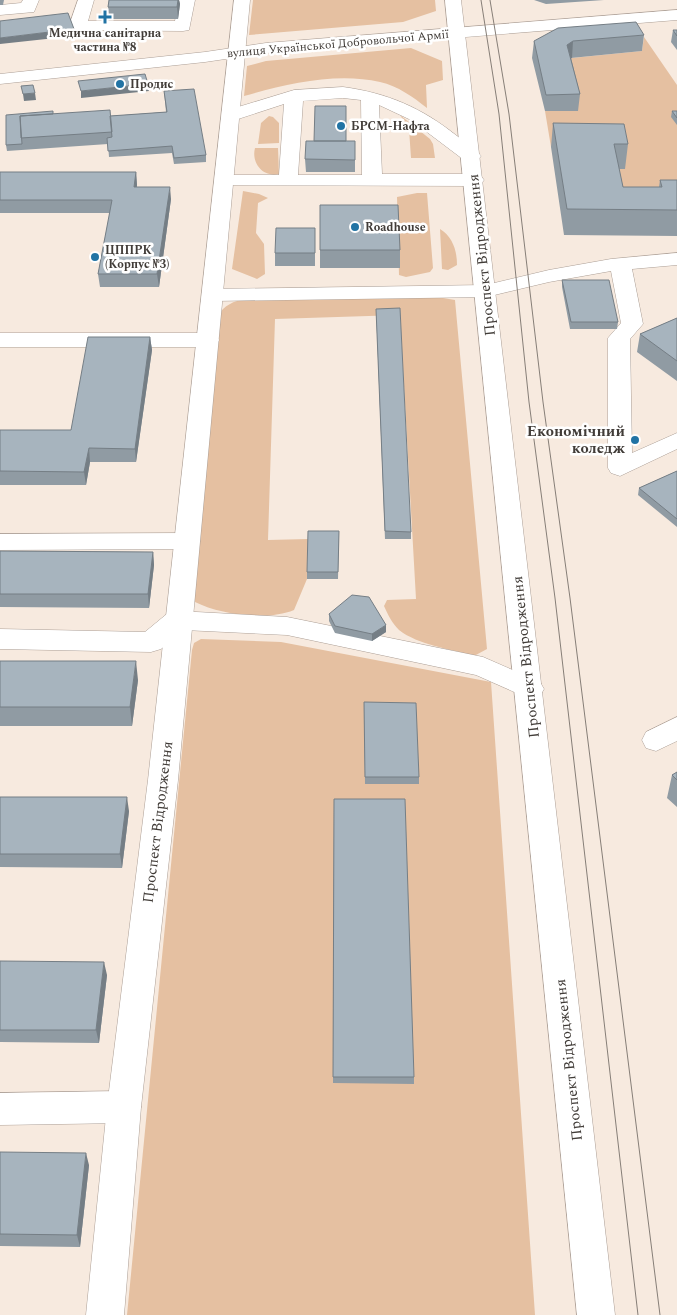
<svg xmlns="http://www.w3.org/2000/svg" width="677" height="1315" font-family="Spectral,serif">
	<rect width="100%" height="100%" fill="#f7eadf"/>
	<path fill="#e5c0a1" d="M253 0H435L436 11 403 22 249 35Z
		M644 37 677 85V205L656 206 551 147 545 111 578 110 566 62 572 58 642 51Z
		M411 48 442 61 443 80 426 85 427 108C413 97 398 86 380 82 336 72 286 84 244 96L247 66 266 61Z
		M400 115 430 139 433 144 435 158H411L409 129Z
		M269 116 273 117 279 123V143L258 144 261 123Z
		M255 148H278L279 174C263 178 251 163 255 148Z
		M243 191 259 194 268 198 258 203 256 233 264 244 265 274 257 279 232 269Z
		M417 193H427L433 268 430 272 406 277 399 275 397 197Z
		M440 229C453 237 457 251 457 265L448 270 442 269Z
		M437 297 455 300 487 649 474 656C451 649 418 645 399 630 392 623 388 615 384 606L387 600 416 599 400 315 275 319 268 540 308 539 307 579 294 610C268 621 221 615 195 602L191 593 217 316C225 305 233 301 246 299Z
		M201 639 281 642 491 682 535 1315H127L192 650 194 643Z"/>
	<g fill="none" stroke-linecap="round" stroke-linejoin="round">
		<g stroke="#ac9f96" stroke-width="1">
			<path id="minor" d="M23 0H39L34 12 0 15V5L21 3Z
				M78 0H94L88 21H175L179 0H195L189 30 183 31 72 30 69 26Z
				M677 10V20L266 53 205 62 0 84V74L205 52 266 43Z
				M343 87C388 93 422 108 457 136 465 142 475 148 481 156L478 160H464L411 120 379 105 382 174H474L481 176 484 180 481 184 474 186 218 185 215 181 218 177 225 175H279L284 104 232 121 225 119 223 115 225 111 294 90ZM343 98 361 100 362 175H298L303 101Z
				M677 253V265L632 269 643 324 630 339 632 453 677 433V449L620 476 611 473 608 468V338L621 323 611 271 549 282 486 297 213 301 205 300 202 295 205 290 213 289 486 285 549 270 611 259Z
				M0 333H208L216 335 219 340 216 345 208 347H0Z
				M187 533 196 535 200 541 196 547 187 549 0 550V534Z
				M178 611 287 617 483 657 540 682 544 689 540 696 530 699 476 675 287 635 184 630 161 649 151 652 0 649V629L145 632 168 613Z
				M677 717V741L656 751 646 748 642 740 646 732Z
				M124 1091 136 1096 141 1107 136 1118 124 1123 0 1125V1093Z"/>
		</g>
		<g stroke="#ac9f96" stroke-width="1">
			<path id="major" d="M234 0H250L178 780 141 1107 124 1315H86L107 1107 148 780Z
				M445 0H461L615 1315H577Z"/>
		</g>
		<use href="#minor" fill="#fff" fill-rule="evenodd"/>
		<use href="#major" fill="#fff" fill-rule="evenodd"/>
		<path stroke="#867e77" stroke-width="1" d="M481 0 499 114 529 402 555 598 638 1315
			M490 0 509 114 543 402 570 598 660 1315"/>
	</g>
	<path fill="#909ba3" d="M0 0H4L3 5H0Z
		M109 0H179L180 4 178 19H109L108 7Z
		M534 0H604L546 4Z
		M673 30H677V50L671 42Z
		M644 35 642 51 571 58 580 94 578 111H545L532 58 534 41Z
		M164 91 206 155V162L174 164 172 153 109 157 108 144 7 151 6 145 53 114 110 116 166 112Z
		M672 111H677V125L671 117Z
		M553 123 628 144 625 169H619L623 187H659L660 180H677V236L564 235 551 147Z
		M346 141H355V172H306L305 159Z
		M0 172H136L137 187 171 199 159 287H100L98 274 110 213H0Z
		M315 241V266H275V253Z
		M320 250H400V268H320Z
		M562 280 618 322 617 329H570L562 287Z
		M376 309 411 532V539H385Z
		M677 318V381L637 352 640 334Z
		M150 337 152 350 136 462H90L86 485H0V430H71Z
		M677 471V527L638 495 639 488Z
		M339 531 338 579H307V572Z
		M0 551 153 552 154 565 149 608 0 607Z
		M329 614 386 632 372 641 335 633 329 621Z
		M0 661 138 680 132 726H0Z
		M364 702 419 777V784H365Z
		M677 772V807L667 798 672 775Z
		M0 797 129 811 122 868 0 867Z
		M334 799 414 1077V1084L333 1083Z
		M0 961 107 975 99 1043 0 1042Z
		M0 1152 89 1165 80 1247 0 1246Z"/>
	<path fill="#757e85" d="M178 0H179L180 4 178 19 177 7Z
		M74 29V36L0 44V38Z
		M573 41 572 58 566 62 567 45Z
		M148 84 149 91 81 98V91Z
		M35 93 36 100 24 101 23 94Z
		M136 172 137 185 135 199 134 187Z
		M170 187 171 199 159 287 157 274Z
		M150 337 152 350 136 462 135 449Z
		M89 448 90 462 86 485 84 472Z
		M153 552 154 565 149 608 148 594Z
		M386 625V632L372 641V634Z
		M136 661 138 680 132 726 130 707Z
		M127 797 129 811 122 868 120 854Z
		M104 962 107 975 99 1043 96 1030Z
		M86 1153 89 1165 80 1247 77 1235Z"/>
	<path fill="#a7b4be" stroke="#757e85" d="M109 0H178L177 7H108Z
		M68 13 74 29 0 38V21Z
		M636 22 644 35 573 41 567 45 580 94 546 95 534 41 558 28Z
		M673 30H677V36Z
		M145 74 148 84 81 91 78 81Z
		M33 85 35 93 23 94 21 86Z
		M194 89 206 155 174 158 172 146 108 151 107 138 112 137 110 116 167 112 164 91Z
		M315 106H346V141H314Z
		M110 110 112 132 21 138 20 116Z
		M53 111V114L20 116 22 144 6 145V115Z
		M672 111H677V118Z
		M553 123 624 124 628 144H614L623 187H662L660 180H677V210L567 209Z
		M306 141H355V160L305 159Z
		M0 172H136L134 187H170L157 274H98L112 200H0Z
		M320 205H398L400 250H320Z
		M276 228H315V253H275Z
		M562 280H609L618 322H571Z
		M400 308 411 532 385 531 376 309Z
		M677 318V361L640 334Z
		M88 337H150L135 449 89 448 84 472 0 471V430H71Z
		M677 471V519L639 488Z
		M308 531H339L338 572H307Z
		M0 551 153 552 148 594H0Z
		M352 595 369 597 386 625 372 634 335 626 329 614Z
		M0 661H136L130 707H0Z
		M364 702 416 703 419 777H365Z
		M677 772V780L672 775Z
		M0 797H127L120 854H0Z
		M334 799H405L414 1077H333Z
		M0 961 104 962 96 1030H0Z
		M0 1152 86 1153 77 1235 0 1234Z"/>
	<g fill="#2173a4" stroke="#fff" stroke-width="2">
		<path d="M102.5 9.5h5v5h5v5h-5v5h-5v-5h-5v-5h5z"/>
		<circle cx="120" cy="84" r="5"/>
		<circle cx="341" cy="126" r="5"/>
		<circle cx="355" cy="227" r="5"/>
		<circle cx="95" cy="257" r="5"/>
		<circle cx="635" cy="440" r="5"/>
	</g>
	<g text-anchor="middle" dominant-baseline="central" stroke-width="5" stroke-linejoin="round" paint-order="stroke">
		<g font-size="12" font-weight="bold" fill="#413c38" stroke="#fff" text-anchor="start">
			<text x="105" y="33" text-anchor="middle">Медична санітарна<tspan x="105" dy="14">частина №8</tspan></text>
			<text x="130" y="84">Продис</text>
			<text x="351" y="126">БРСМ-Нафта</text>
			<text x="365" y="227">Roadhouse</text>
			<text x="105" y="250">ЦППРК<tspan x="105" dy="14">(Корпус №3)</tspan></text>
		</g>
		<g font-size="12" fill="#413c38" stroke="#fff">
			<text transform="translate(338 44) rotate(-5)">вулиця Української Добровольчої Армії</text>
		</g>
		<g font-size="15" fill="#413c38" stroke="#fff">
			<text transform="translate(482 255) rotate(-96)">Проспект Відродження</text>
			<text transform="translate(526 657) rotate(-96)">Проспект Відродження</text>
			<text transform="translate(158 822) rotate(-83)">Проспект Відродження</text>
			<text transform="translate(569 1060) rotate(-96)">Проспект Відродження</text>
		</g>
		<g font-size="15" font-weight="bold" fill="#413c38" stroke="#fff" text-anchor="end">
			<text x="625" y="431">Економічний<tspan x="625" dy="17">коледж</tspan></text>
		</g>
	</g>
</svg>
